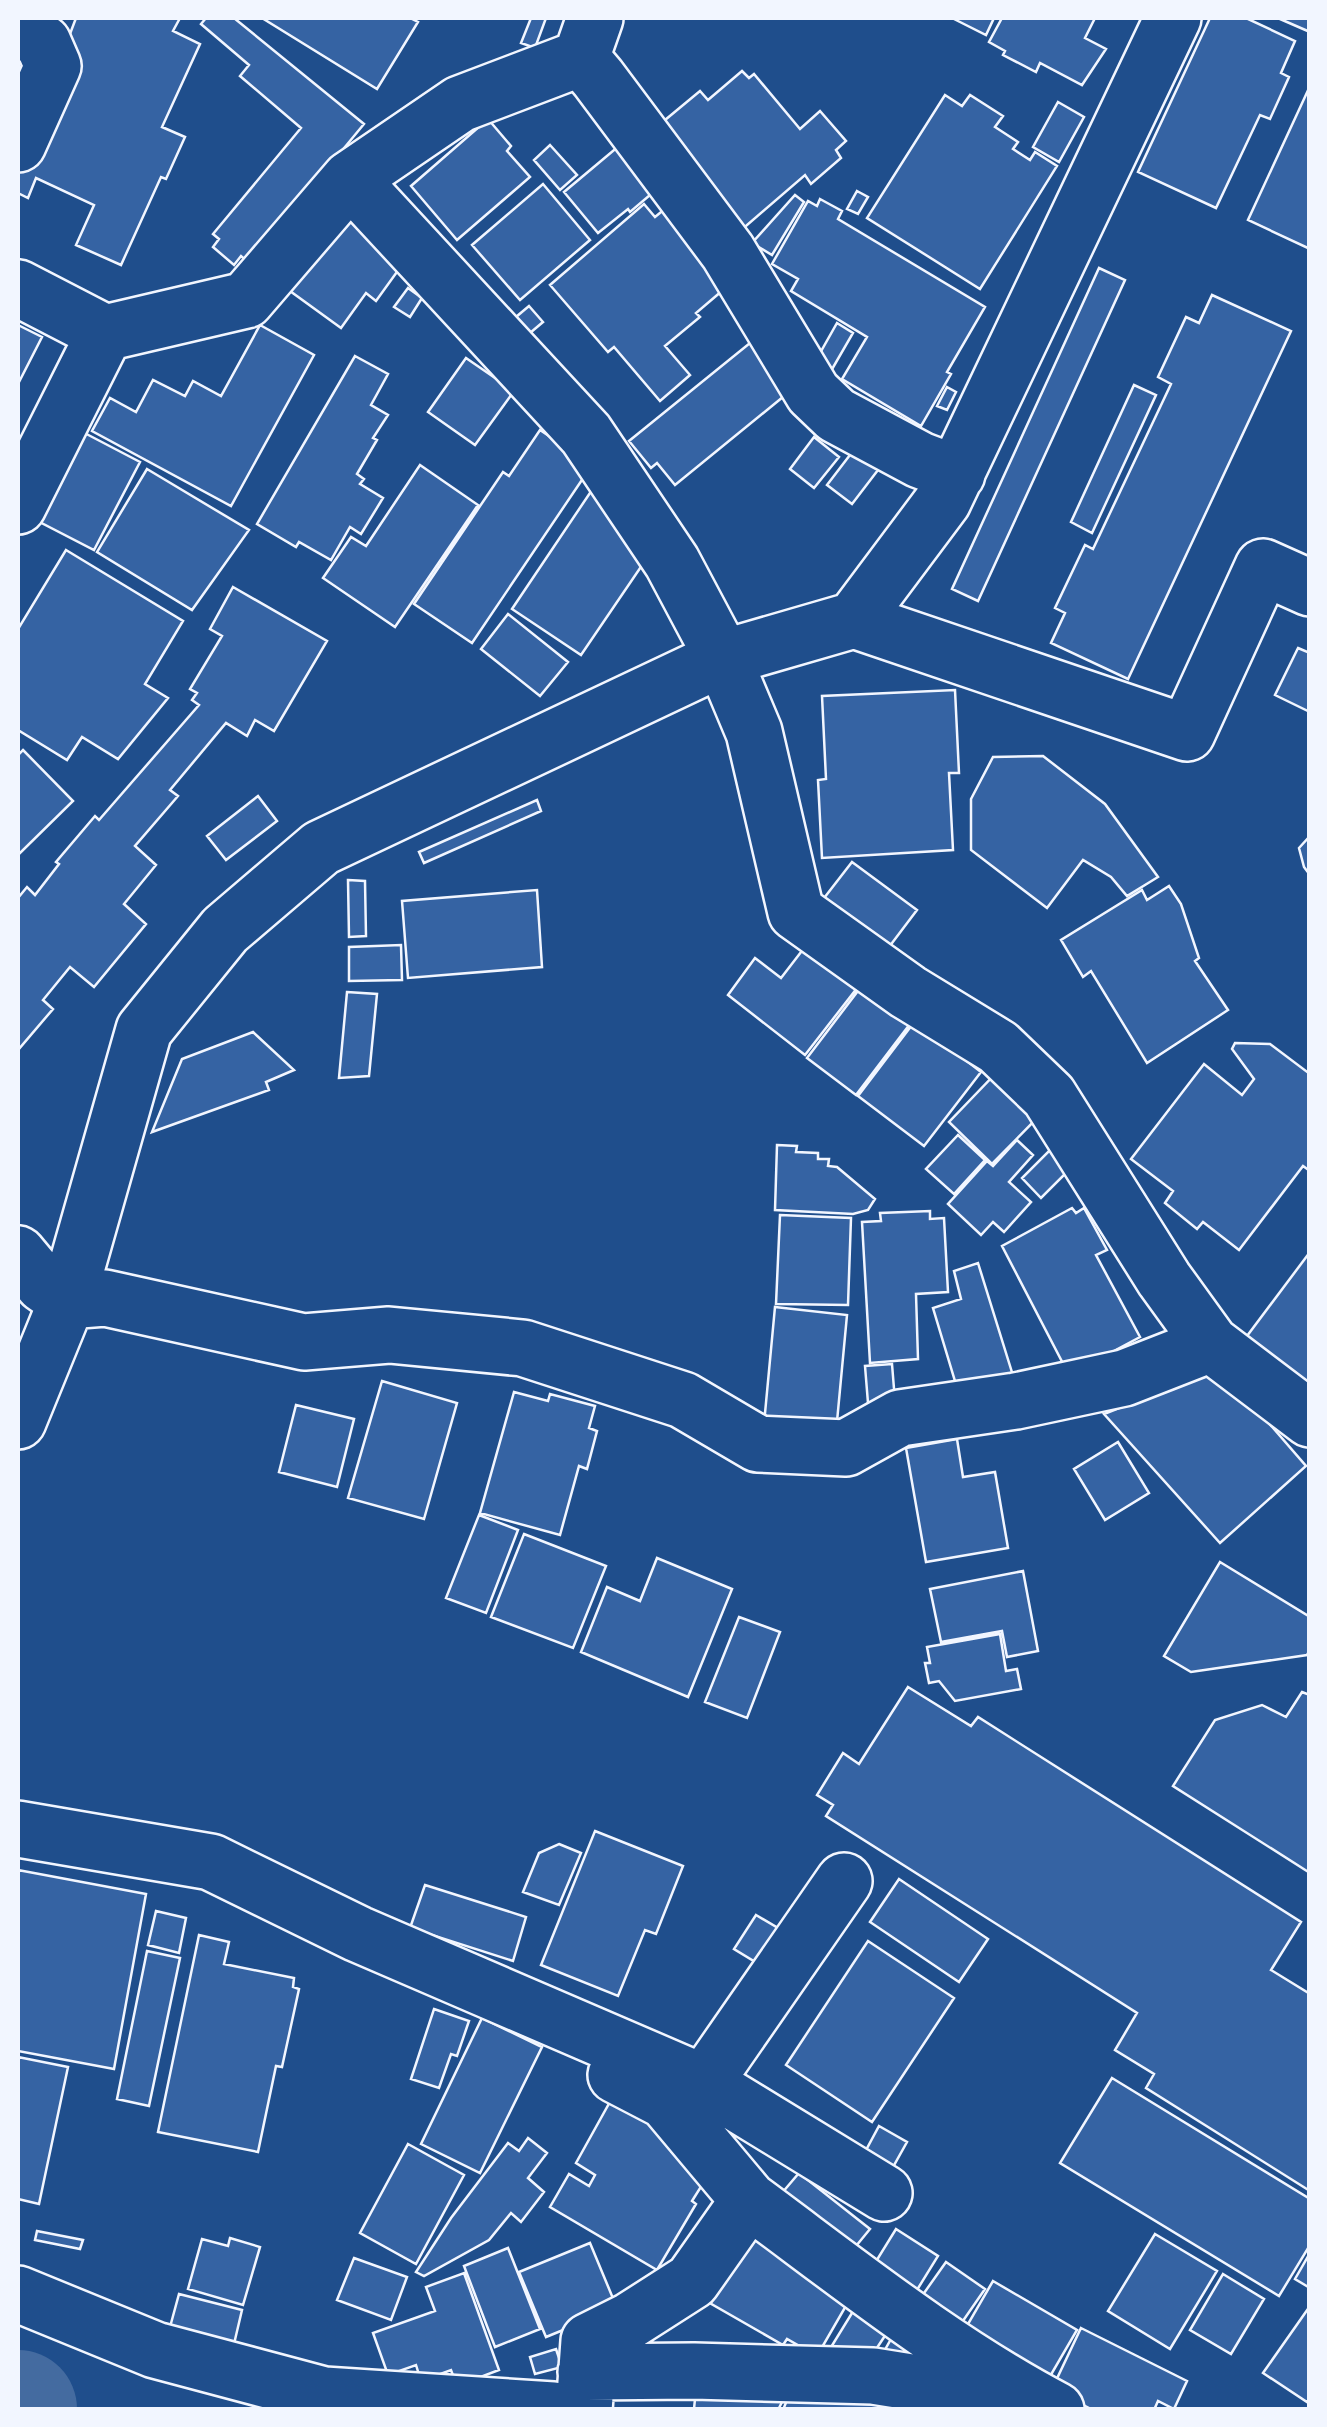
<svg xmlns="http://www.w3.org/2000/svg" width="1327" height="2427" font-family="'Asap Condensed',sans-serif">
	<rect width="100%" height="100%" fill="#1f4e8c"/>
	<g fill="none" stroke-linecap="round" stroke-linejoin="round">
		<path stroke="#446ba0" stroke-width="118" d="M18 2409V2410"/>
	</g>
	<path fill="#3563a3" stroke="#f2f6ff" stroke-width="2.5" d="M76 18H180L173 31 200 44 162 127 185 137 166 179 161 177 121 265 76 245 94 205 36 178 28 198 18 193V171Z
		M206 18H234L364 124 249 263 241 256 234 265 213 247 219 239 213 234 301 128 240 76 249 65 201 24Z
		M262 18H410L418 22 377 89Z
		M531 18H546L535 48 521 43Z
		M952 18H994L986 35Z
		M1002 18H1095L1085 38 1106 49 1082 85 1040 63 1036 72 1003 55 1005 51 989 42Z
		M1210 18H1246L1295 41 1281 73 1289 77 1270 119 1260 115 1216 208 1138 172Z
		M1281 18H1310V32L1280 19Z
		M742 71 749 78 754 74 800 129 820 111 846 141 836 150 841 158 811 184 805 175 739 232 653 130 700 91 708 100Z
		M1310 86V249L1248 220Z
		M945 95 962 106 970 95 1003 116 995 127 1018 142 1013 149 1030 160 1035 152 1057 166 980 289 867 218Z
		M1058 102 1084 117 1059 162 1033 147Z
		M488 119 511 146 507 151 530 177 457 240 411 186Z
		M626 140 663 184 630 212 628 209 598 233 564 192Z
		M550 145 577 175 560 190 534 160Z
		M543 184 590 240 520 300 472 245Z
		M857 191 868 197 858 214 847 209Z
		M795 195 804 202 772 255 752 243Z
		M820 199 842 211 838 219 985 307 947 372 951 374 921 426 842 379 867 337 791 291 798 279 772 264 808 201 817 206Z
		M644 204 655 217 666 208 715 266 708 273 723 290 696 313 700 317 665 346 690 375 660 401 614 347 608 352 550 285Z
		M344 213 407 258 376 301 366 293 341 328 279 283Z
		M1099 268 1125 280 978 601 952 589Z
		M408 288 422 298 410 317 394 307Z
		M1212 295 1291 331 1128 679 1051 643 1065 613 1055 608 1085 545 1093 549 1171 384 1158 377 1186 317 1199 323Z
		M529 306 543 322 530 333 516 317Z
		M837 323 853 333 831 371 815 362Z
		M18 325 42 337 18 384Z
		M260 325 314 355 231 506 92 431 110 398 136 412 153 380 185 396 193 381 221 396Z
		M750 343 789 392 675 485 657 463 651 468 629 441Z
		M355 356 388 374 371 405 388 415 373 438 377 440 357 474 364 479 360 484 383 498 361 534 350 527 331 560 299 542 296 547 257 524Z
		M466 358 514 391 475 445 428 412Z
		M1134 385 1156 395 1092 533 1071 522Z
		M947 387 956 392 947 410 937 406Z
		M75 428 140 462 94 550 28 516Z
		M540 430 592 465 472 643 414 604 503 472 509 476Z
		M814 437 839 457 814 488 790 469Z
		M853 451 878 470 852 504 827 485Z
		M420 465 478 505 395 627 323 578 351 537 366 546Z
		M147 469 249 530 192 610 97 552Z
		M598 481 649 555 581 655 512 609Z
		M66 550 183 621 145 684 168 698 118 759 82 737 67 760 18 730V629Z
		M233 587 327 641 274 731 255 720 247 736 226 723 170 790 178 796 135 846 156 865 124 904 146 924 94 987 70 967 43 1000 53 1009 18 1050V898L27 887 35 895 59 864 56 862 95 816 99 820 199 705 192 700 197 693 190 689 222 636 210 629Z
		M508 614 568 662 540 696 481 649Z
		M1298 648 1310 653V712L1275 695Z
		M955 690 959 773H949L953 850 822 858 818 780 826 779 822 696Z
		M23 750 73 801 18 855V755Z
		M1043 756 1105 804 1158 877 1127 896 1111 877 1083 860 1047 908 971 850V799L993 757Z
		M258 796 277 821 226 860 207 836Z
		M537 800 541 811 424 863 419 852Z
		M1310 836V875L1304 867 1299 848Z
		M852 862 917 910 886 951 821 902Z
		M348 880 365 881 366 936 349 937Z
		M1169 886 1181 904 1199 958 1195 961 1228 1010 1147 1063 1091 971 1083 977 1061 940 1142 890 1147 900Z
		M537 890 542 967 408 978 402 901Z
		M808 943 861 983 805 1055 728 995 755 958 781 978Z
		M401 945 402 980 349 981V947Z
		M864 983 913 1020 856 1095 807 1058Z
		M347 992 377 994 369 1076 339 1078Z
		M915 1021 981 1072 924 1146 858 1096Z
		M253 1032 294 1070 266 1082 269 1090 152 1132 182 1059Z
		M1235 1043 1270 1044 1310 1074V1171L1303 1166 1239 1250 1203 1222 1197 1229 1165 1203 1173 1191 1131 1159 1204 1064 1242 1095 1254 1079 1232 1049Z
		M999 1070 1044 1111 992 1164 949 1122Z
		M958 1135 985 1160 954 1194 926 1169Z
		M1017 1140 1033 1155 1009 1182 1031 1202 1004 1232 993 1222 981 1235 948 1204 987 1161 993 1166Z
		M1056 1144 1075 1164 1041 1198 1022 1178Z
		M777 1145 797 1146 796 1152 818 1153V1159H829L828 1166 837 1167 875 1199 868 1210 853 1214 775 1210Z
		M1072 1208 1076 1213 1084 1208 1107 1250 1096 1255 1140 1337 1069 1375 1002 1246Z
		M930 1211V1219L944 1218 948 1292 916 1294 918 1359 870 1363 862 1222 881 1221 880 1213Z
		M780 1215 851 1218 848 1305 776 1304Z
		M1310 1252V1389L1244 1340Z
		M978 1263 1015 1382 958 1391 933 1308 961 1299 954 1271Z
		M775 1307 847 1315 836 1432 764 1424Z
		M892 1364 895 1401 868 1403 865 1366Z
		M1205 1374 1254 1406 1306 1466 1220 1543 1104 1414Z
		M382 1381 457 1403 424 1519 348 1498Z
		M514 1392 548 1401 550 1394 595 1406 589 1428 597 1431 587 1469 579 1466 560 1535 480 1513Z
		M296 1405 354 1419 337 1487 279 1472Z
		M957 1439 963 1477 995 1472 1008 1548 926 1562 906 1448Z
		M1118 1442 1149 1493 1105 1520 1074 1469Z
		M479 1515 518 1530 486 1613 446 1598Z
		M524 1534 606 1566 573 1648 491 1617Z
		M657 1558 732 1589 688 1697 581 1652 607 1587 640 1601Z
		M1220 1562 1310 1617V1650L1307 1655 1191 1672 1164 1656Z
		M1023 1571 1038 1651 1007 1657 1002 1631 941 1642 930 1589Z
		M739 1617 780 1632 747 1718 705 1702Z
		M1000 1634 1006 1671 1017 1669 1021 1689 955 1701 939 1681 929 1683 925 1663H930L927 1647Z
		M908 1687 971 1726 978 1717 1301 1922 1271 1970 1310 1994V2191L1146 2088 1154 2074 1115 2050 1137 2013 826 1816 833 1805 817 1795 843 1753 859 1764Z
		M1302 1692 1310 1695V1873L1173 1786 1215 1720 1262 1705 1286 1717Z
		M595 1831 683 1866 656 1934 645 1930 618 1996 541 1965Z
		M559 1844 581 1853 559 1905 523 1892 539 1853Z
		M18 1870 146 1894 114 2069 18 2051Z
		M899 1879 988 1939 959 1982 870 1922Z
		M425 1885 526 1917 513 1961 410 1928Z
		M156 1911 186 1918 179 1953 148 1945Z
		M756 1915 778 1928 757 1963 734 1949Z
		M199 1935 229 1942 224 1964 294 1978 293 1987 299 1989 282 2067 276 2066 258 2152 158 2132Z
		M868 1941 954 1998 872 2122 786 2065Z
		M147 1951 180 1958 149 2106 117 2099Z
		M434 2009 469 2021 457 2056 451 2054 439 2088 411 2079Z
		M482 2018 542 2047 480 2173 421 2144Z
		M18 2057 68 2067 39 2204 18 2199Z
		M1112 2078 1310 2199V2245L1279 2296 1060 2163Z
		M611 2100 680 2140 672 2152 709 2174 692 2201 696 2204 657 2270 550 2207 569 2174 589 2186 595 2175 576 2163Z
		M879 2126 907 2142 893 2167 865 2152Z
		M528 2138 547 2153 528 2178 544 2192 521 2222 511 2213 489 2240 424 2276 416 2272 451 2218 508 2143 519 2151Z
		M408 2144 464 2175 416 2264 360 2233Z
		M799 2173 870 2229 847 2257 776 2200Z
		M896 2229 938 2256 912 2298 870 2271Z
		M37 2231 83 2240 80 2249 35 2240Z
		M749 2231 854 2292 817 2356 787 2339 783 2345 708 2302Z
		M1155 2234 1217 2271 1170 2349 1108 2311Z
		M230 2238 260 2247 243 2305 188 2289 202 2239 228 2246Z
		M590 2243 617 2308 546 2337 519 2272Z
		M508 2248 540 2329 495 2347 464 2266Z
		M1310 2253V2288L1295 2279Z
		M354 2258 407 2277 391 2320 337 2300Z
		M946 2262 985 2289 956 2331 917 2303Z
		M464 2273 499 2370 457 2386 451 2370 421 2381 416 2365 388 2375 373 2333 435 2311 426 2287Z
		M1223 2274 1264 2299 1231 2354 1190 2330Z
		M993 2281 1077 2330 1045 2385 961 2336Z
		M179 2294 242 2310 234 2344 170 2327Z
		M860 2300 894 2322 867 2363 828 2352Z
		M1310 2306V2398L1307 2402 1263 2373Z
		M1081 2328 1187 2381 1174 2409 1158 2401 1154 2410H1093L1052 2389Z
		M895 2332 916 2345 903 2366 882 2355Z
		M556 2349 562 2367 535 2374 530 2357Z
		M696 2389 788 2390 778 2410 694 2409Z
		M791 2390H817L934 2410H783Z"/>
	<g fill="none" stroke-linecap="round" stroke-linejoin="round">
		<g stroke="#f2f6ff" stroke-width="60">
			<path id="minor" d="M18 25 43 43 53 66 18 144
				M581 58 598 78 728 252 813 393 836 415 920 460 957 474
				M350 179 586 434 672 562 723 658 754 732 796 912 908 992 998 1047 1049 1096 1164 1279 1211 1344 1310 1419
				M18 288 105 333
				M18 506 105 333 246 300 350 179 460 104 581 58 595 18
				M854 620 1187 733 1263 567 1310 588
				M18 1254 43 1284 67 1301 105 1298 304 1342 389 1335 523 1348 683 1400 758 1444 846 1448 900 1418 1016 1401 1124 1378 1211 1344
				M18 1421 67 1301 144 1030 225 930 321 848 723 658 854 620 943 501 1173 18
				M18 1829 211 1862 358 1934 704 2083 884 2193
				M704 2083 844 1881
				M749 2200C848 2273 946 2352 1056 2410
				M18 2294 155 2350 324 2395 553 2410
				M586 2372 694 2371 873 2376 923 2384 983 2410
				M584 2410 589 2341 631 2320 692 2281 749 2200 666 2101 616 2075"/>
		</g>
		<use href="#minor" stroke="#1f4e8c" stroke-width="55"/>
	</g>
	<rect width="1327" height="2427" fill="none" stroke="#f2f6ff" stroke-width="40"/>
</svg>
